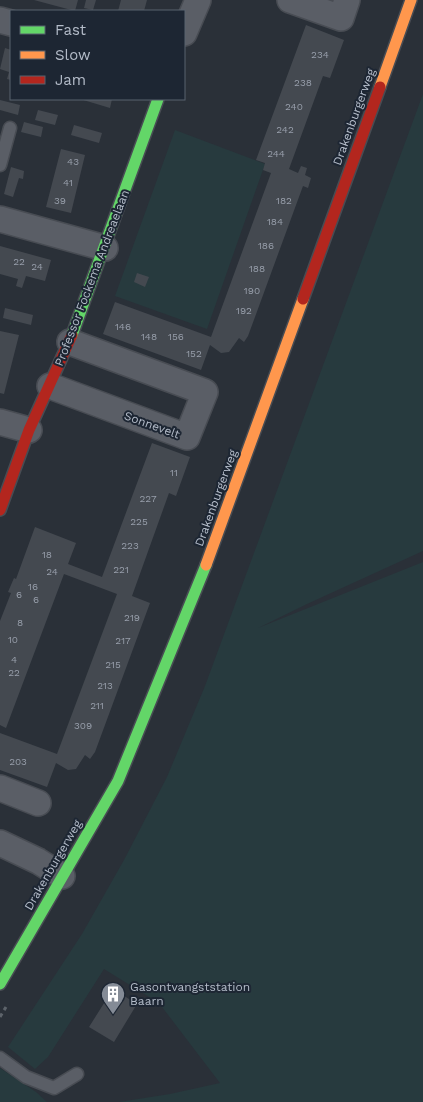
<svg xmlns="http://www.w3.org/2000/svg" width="423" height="1102" font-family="'Work Sans',sans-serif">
	<rect width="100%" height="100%" fill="#2a3038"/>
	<path fill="#273a3e" d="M423 94V551L307 604 258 628 423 562V1102H119L170 1094 220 1083 159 1003 104 969 48 1057 35 1069 8 1047 82 934 124 860 167 777 205 686Z
		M175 130 265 164 207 329 115 296Z
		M0 1068 36 1092 47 1102H0Z"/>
	<path fill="#444950" d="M34 0H78L75 11Z
		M86 0H96L93 10 84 8Z
		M121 0H147L144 11H118Z
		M306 25 344 40 330 78 323 76 289 169 298 173 301 166 307 168 305 175 311 178 308 188 303 186 248 336 244 342 239 338 229 352 221 353 210 345 201 370 103 334 115 302 211 337 271 173 263 170 265 163 256 160Z
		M5 48 11 50V80L7 79 9 72 0 69Z
		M80 99H112L110 108Z
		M0 100 20 105 18 115 0 110Z
		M38 110 58 115 55 125 35 120Z
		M24 122 43 127 41 137 21 132Z
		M74 125 102 133 99 143 71 135Z
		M61 149 85 155 71 213 46 207Z
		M11 167 24 171 23 179 19 178 13 197 4 194Z
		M0 246 51 260 45 281 26 276 22 288 16 286 18 279 0 274Z
		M137 273 149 277 145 287 134 282Z
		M5 308 33 315 31 325 3 318Z
		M0 331 19 335 4 394 0 393Z
		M152 443 190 457 176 496 169 493 132 596 150 603 95 752 90 759 85 755 76 769 68 770 56 763 47 787 0 770V733L57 754 117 594 64 574 6 728 0 725V621L11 593 8 592 14 578 16 579 35 527 76 543 68 564 102 577Z
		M113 989 137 1004 114 1042 89 1027Z"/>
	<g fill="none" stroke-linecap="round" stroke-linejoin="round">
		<g stroke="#484c53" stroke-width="15">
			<path id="lane" d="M0 165 10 128
				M0 1058 26 1077 54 1088 77 1074"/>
		</g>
		<g stroke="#484c53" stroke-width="28">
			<path id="street" d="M290 0 341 18 347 0
				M0 20 11 23
				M184 33 198 0
				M0 219 105 248
				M50 386 187 437 205 392 70 342
				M0 422 29 430
				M0 788 38 803
				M0 843 38 861 62 876"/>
		</g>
		<g stroke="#484c53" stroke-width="14">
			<path id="fast" d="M72 335 158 99
				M0 984 118 781 206 565"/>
		</g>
		<g stroke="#484c53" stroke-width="14">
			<path id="slow" d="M380 87 411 0
				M206 565 303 299"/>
		</g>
		<g stroke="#484c53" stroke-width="14">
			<path id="jam" d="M303 299 380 87
				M0 510 29 430 72 335"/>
		</g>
		<path stroke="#5d636a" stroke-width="3" stroke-dasharray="4 4" stroke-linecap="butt" d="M0 1017 6 1007"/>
		<use href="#lane" stroke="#5a5e66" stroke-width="12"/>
		<use href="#street" stroke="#5a5e66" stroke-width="25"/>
		<use href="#fast" stroke="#63d668" stroke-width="11"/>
		<use href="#slow" stroke="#ff974d" stroke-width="11"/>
		<use href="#jam" stroke="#b3261e" stroke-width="11"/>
	</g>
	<defs>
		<g id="building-pin" transform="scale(1.25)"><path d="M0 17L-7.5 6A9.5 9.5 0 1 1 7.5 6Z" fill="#848b96" stroke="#1d2633"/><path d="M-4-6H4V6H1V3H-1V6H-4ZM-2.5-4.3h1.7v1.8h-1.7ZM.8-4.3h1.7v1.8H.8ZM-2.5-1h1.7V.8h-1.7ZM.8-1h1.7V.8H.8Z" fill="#fff"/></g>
	</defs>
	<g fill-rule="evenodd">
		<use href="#building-pin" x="113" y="994"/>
	</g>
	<g text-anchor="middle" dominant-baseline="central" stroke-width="4" stroke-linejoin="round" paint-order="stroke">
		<g font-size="10" fill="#989fab">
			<text x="320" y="54">234</text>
			<text x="303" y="82">238</text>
			<text x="294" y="106">240</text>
			<text x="285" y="129">242</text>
			<text x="276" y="153">244</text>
			<text x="73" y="161">43</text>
			<text x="68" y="182">41</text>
			<text x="60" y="200">39</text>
			<text x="284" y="200">182</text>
			<text x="275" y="221">184</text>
			<text x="266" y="245">186</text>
			<text x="19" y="261">22</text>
			<text x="37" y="266">24</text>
			<text x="257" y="268">188</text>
			<text x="252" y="290">190</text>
			<text x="244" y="310">192</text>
			<text x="123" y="326">146</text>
			<text x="149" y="336">148</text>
			<text x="176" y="336">156</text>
			<text x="194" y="353">152</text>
			<text x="174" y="472">11</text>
			<text x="148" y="498">227</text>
			<text x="139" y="521">225</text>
			<text x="130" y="545">223</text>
			<text x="47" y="554">18</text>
			<text x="121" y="569">221</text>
			<text x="52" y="571">24</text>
			<text x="33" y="586">16</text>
			<text x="19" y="594">6</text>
			<text x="36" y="599">6</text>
			<text x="132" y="617">219</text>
			<text x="20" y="622">8</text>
			<text x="13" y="639">10</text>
			<text x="123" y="640">217</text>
			<text x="14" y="659">4</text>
			<text x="113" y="664">215</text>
			<text x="14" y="672">22</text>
			<text x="105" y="685">213</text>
			<text x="97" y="705">211</text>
			<text x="83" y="725">309</text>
			<text x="18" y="761">203</text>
		</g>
		<g font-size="12" fill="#b4bcc9" stroke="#1d2633">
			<text transform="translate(354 117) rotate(-70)">Drakenburgerweg</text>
			<text transform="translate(92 278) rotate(-69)">Professor Fockema Andreaelaan</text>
			<text transform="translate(152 425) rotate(20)">Sonnevelt</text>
			<text transform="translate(216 498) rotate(-70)">Drakenburgerweg</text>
			<text transform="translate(53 865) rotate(-60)">Drakenburgerweg</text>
		</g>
		<g font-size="12" fill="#b4bcc9" stroke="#1d2633" text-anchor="start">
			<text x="130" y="987">Gasontvangststation<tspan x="130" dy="14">Baarn</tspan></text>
		</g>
	</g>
	<rect x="10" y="10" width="175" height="90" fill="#1d2633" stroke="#59626f"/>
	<rect x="20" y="26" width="25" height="8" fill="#63d668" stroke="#59626f"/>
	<text x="55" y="35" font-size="15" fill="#b4bcc9">Fast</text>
	<rect x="20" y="51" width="25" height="8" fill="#ff974d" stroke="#59626f"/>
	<text x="55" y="60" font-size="15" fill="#b4bcc9">Slow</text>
	<rect x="20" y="76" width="25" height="8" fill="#b3261e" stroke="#59626f"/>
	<text x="55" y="85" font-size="15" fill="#b4bcc9">Jam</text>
</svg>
